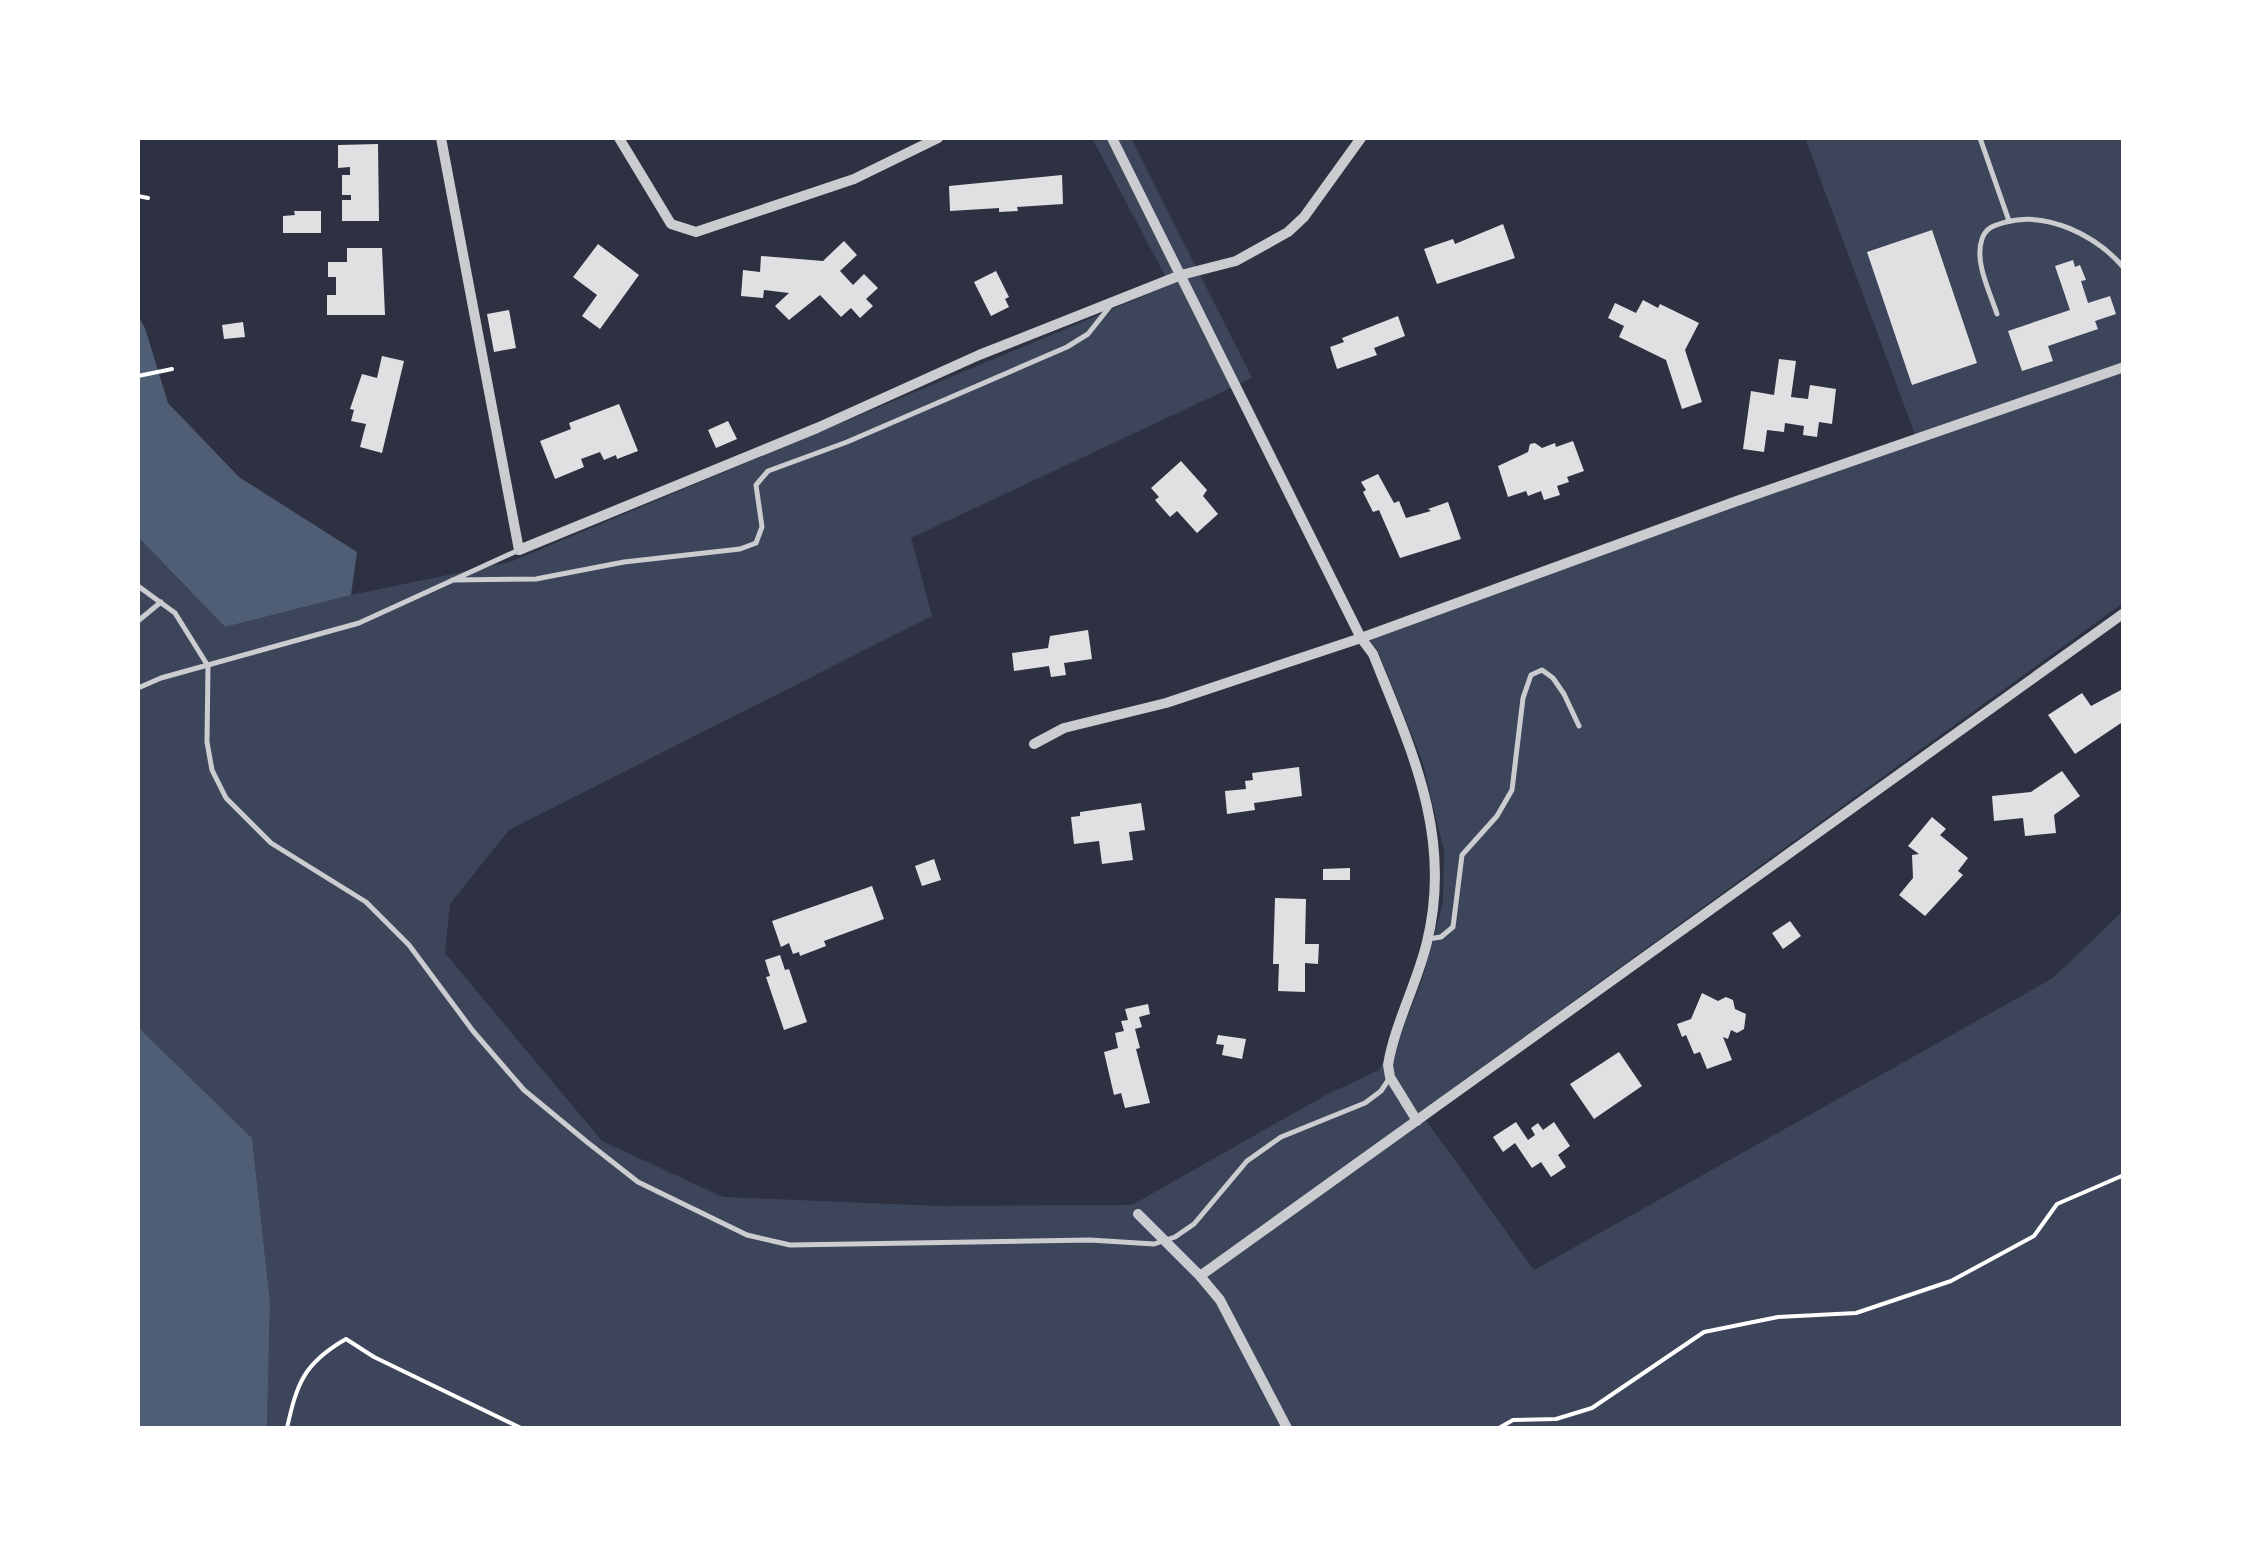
<svg xmlns="http://www.w3.org/2000/svg" width="2261" height="1566" font-family="Raleway,sans-serif">
	<rect width="100%" height="100%" fill="#2d3142"/>
	<path fill="#3c4559" d="M1092 138H1131L1252 378 911 538 932 616 509 830 450 904 445 953 602 1141 723 1197 940 1206 1132 1205 1324 1096 1379 1070 1403 1028 1422 980 1443 902 1444 851 1422 760 1378 651 1369 639 1917 440 1805 138H2123V603L1420 1112 1534 1270 2053 978 2123 911V1428H267L270 1302 252 1138 138 1027V537L225 627 351 595 510 562 1170 285Z"/>
	<path fill="#4f5d75" d="M138 316 145 328 168 403 239 477 357 552 351 595 225 627 138 537Z
		M138 1027 252 1138 270 1302 267 1428H138Z"/>
	<path fill="#e0e0e3" d="M378 144 379 221H342V200H351V195H342V175H350V167L338 168V145Z
		M1062 175 1063 204 1017 207 1018 211 999 212V208L950 211 949 186Z
		M294 211H321V233H283V216L295 215Z
		M1503 224 1515 258 1437 284 1424 249 1453 239 1455 244Z
		M1932 230 1977 363 1912 385 1867 252Z
		M844 241 857 255 840 271 853 285 864 274 878 288 866 299 873 306 860 318 851 308 841 317 820 295 789 320 775 306 789 293 764 290 763 298 741 296 743 270 760 272 761 256 823 261Z
		M598 244 639 275 600 329 582 316 597 295 573 277Z
		M347 248H382L385 315H327V295H336V277H328V262H347Z
		M2073 260 2075 267 2080 265 2086 280 2081 281 2088 303 2110 296 2116 314 2095 321 2098 329 2048 346 2053 361 2022 371 2008 331 2070 310 2055 266Z
		M996 271 1009 297 1005 299 1009 307 991 316 974 282Z
		M1643 300 1658 308 1660 304 1699 323 1685 350 1702 402 1682 409 1666 360 1619 337 1624 326 1608 318 1615 303 1636 313Z
		M509 310 516 348 494 352 487 314Z
		M1398 316 1405 336 1374 348 1377 355 1337 369 1330 347 1344 342 1342 338Z
		M243 322 245 337 224 339 222 325Z
		M382 356 404 361 382 453 360 447 366 424 351 421 354 410 350 409 362 374 377 378Z
		M1779 359 1796 361 1791 397 1808 399 1810 385 1836 389 1832 424 1819 422 1817 437 1803 435 1804 426 1785 423 1784 432 1767 430 1764 452 1743 449 1751 391 1774 395Z
		M619 404 638 451 617 459 616 455 604 460 600 452 581 459 584 467 555 479 540 441 571 429 569 423Z
		M728 421 737 439 716 448 708 430Z
		M1573 441 1584 471 1567 477 1569 482 1557 486 1560 495 1544 500 1541 491 1528 496 1526 491 1508 497 1498 466 1528 452 1530 444 1535 443 1542 448 1555 443 1556 447Z
		M1181 461 1207 490 1203 496 1218 514 1197 533 1177 511 1170 517 1155 500 1159 497 1151 488Z
		M1378 474 1394 503 1399 501 1406 518 1431 511 1428 509 1448 502 1461 539 1400 558 1379 510 1373 512 1363 492 1366 490 1361 482Z
		M1088 630 1092 659 1064 663 1066 675 1051 677 1049 666 1014 671 1012 653 1048 648 1050 636Z
		M2121 690 2124 721 2075 754 2048 715 2082 693 2091 706Z
		M1299 767 1302 796 1254 803 1255 810 1227 814 1225 791 1246 789 1245 781 1253 780 1252 773Z
		M2062 771 2080 796 2054 815 2056 833 2025 836 2023 818 1994 821 1992 796 2031 792Z
		M1141 803 1145 830 1129 832 1133 860 1102 864 1099 841 1074 844 1071 817 1080 816V812Z
		M1932 817 1946 829 1940 835 1968 858 1958 871 1963 875 1925 916 1899 895 1913 878 1912 855 1919 854 1908 846Z
		M934 859 941 880 922 886 915 866Z
		M1350 868V880H1323V869Z
		M872 886 884 919 824 941 826 946 800 956 799 952 793 954 789 943 781 947 772 921Z
		M1275 898 1306 899 1305 944H1319L1318 964 1305 963V992L1278 991 1279 964H1273Z
		M1790 921 1801 936 1783 949 1772 933Z
		M780 955 785 970 789 969 807 1022 784 1030 766 977 770 976 765 960Z
		M1702 993 1718 1001 1726 997 1733 1000 1735 1009 1746 1014 1744 1029 1737 1033 1731 1030 1728 1039 1723 1037 1732 1060 1707 1069 1700 1052 1694 1054 1686 1035 1682 1037 1677 1024 1691 1019Z
		M1148 1004 1150 1014 1139 1017 1142 1027 1135 1029 1140 1048 1136 1049 1150 1103 1125 1108 1121 1093 1114 1095 1104 1052 1118 1048 1115 1033 1124 1031 1121 1021 1128 1020 1125 1009Z
		M1218 1035 1246 1039 1242 1059 1222 1055 1224 1045 1216 1044Z
		M1619 1052 1642 1086 1594 1119 1570 1084Z
		M1516 1122 1528 1140 1535 1135 1531 1128 1538 1123 1543 1130 1554 1122 1570 1146 1558 1155 1566 1167 1551 1177 1541 1162 1532 1168 1515 1143 1503 1152 1493 1137Z"/>
	<g fill="none" stroke-linecap="round" stroke-linejoin="round">
		<path stroke="#fff" stroke-width="4" d="M138 196 148 198
			M138 376 172 369
			M287 1428C297 1383 304 1363 346 1339L374 1357 521 1428
			M1499 1428 1513 1420 1556 1419 1592 1408 1704 1332 1778 1317 1856 1313 1951 1281 2034 1236 2057 1204 2124 1175"/>
		<path stroke="#caccd0" stroke-width="5" d="M1980 138 2009 221
			M1997 314C1990 292 1974 262 1982 239 1986 227 1995 225 2006 222 2048 211 2097 236 2124 268
			M452 580 536 579 624 562 740 549 756 543 762 527 756 485 768 471 847 442 1067 347 1088 334 1111 305
			M138 586 175 613 208 666 207 742 212 770 226 798 271 843 366 902 409 945 473 1031 524 1090 587 1142 638 1182 747 1235 790 1245 1090 1240 1154 1244 1175 1237 1194 1224 1247 1161 1281 1137 1365 1103 1381 1091 1389 1079
			M138 621 161 602
			M138 688 161 678 359 623 519 550
			M1428 939 1441 937 1453 927 1462 855 1497 816 1512 790 1523 698 1531 675 1542 670 1553 678 1564 694 1579 726"/>
		<path stroke="#caccd0" stroke-width="10" d="M441 138 519 550 817 428 979 355 1181 275 1236 261 1288 232 1304 217 1361 138
			M619 138 671 224 696 232 854 179 938 138
			M1112 138 1361 638 1373 654C1411 749 1453 836 1427 942 1417 984 1395 1023 1388 1065L1390 1077 1417 1121
			M1034 744 1064 728 1166 703 1361 638 1734 502 2124 367
			M1138 1214 1200 1276 2124 613
			M1200 1276 1220 1300 1287 1428"/>
	</g>
	<rect width="2261" height="1566" fill="none" stroke="#ffffff" stroke-width="280"/>
</svg>
